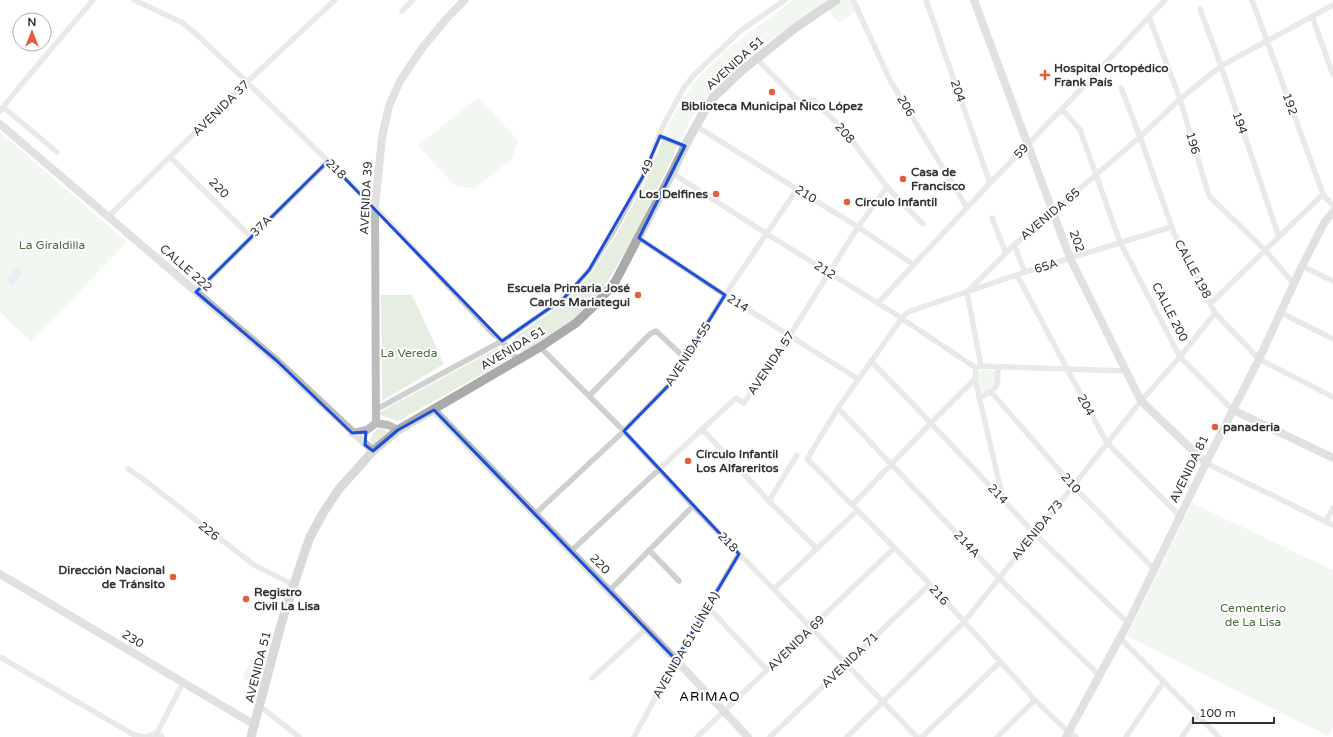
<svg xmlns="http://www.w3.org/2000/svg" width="1333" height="737" font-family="'Varela Round',sans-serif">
	<rect width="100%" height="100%" fill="#fff"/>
	<path fill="#e5eee1" d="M793 0H830L756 50 731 72 707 98 692 117 635 235 602 291 578 316 523 352 515 349 512 345 515 337 568 300 592 272 618 232 644 185 669 124 681 102 696 80 730 47Z
		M841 0H850L856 12 838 23 827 8Z
		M478 97 518 140 512 159 474 189 454 185 418 146Z
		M0 132 127 242 31 342 0 313Z
		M381 295H412L444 364 382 401Z
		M498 348 504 362 398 421 380 415V412Z
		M984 369 995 371C996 384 994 390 981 394L977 374Z
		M379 428 387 430 388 432 373 445 371 444 370 439 376 430Z
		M1192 503 1333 570V727L1328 736 1127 636Z
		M262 640 273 645 260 690 242 678Z"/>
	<path fill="#cfd9ec" d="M17 267 23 272 12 285 6 280Z"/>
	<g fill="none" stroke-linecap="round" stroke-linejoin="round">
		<path stroke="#cfcfcf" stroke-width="5.5" d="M134 0 181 22 196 34 247 82 375 207 491 332 502 341 518 360
			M853 0 890 80 967 208
			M926 0 990 183
			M1252 0 1323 194 1333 206
			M1200 9 1221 66 1279 237
			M402 11 413 0
			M1312 16 1333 75
			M1149 17 1180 99 1209 196 1265 250 1293 283
			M756 58 795 98 806 103 813 100 844 130 887 187 923 224
			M1121 88 1140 137 1174 233 1215 313 1259 359 1333 397
			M3 107 57 152
			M1062 109 1080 130 1120 242 1180 357 1233 410
			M0 111C30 73 62 37 93 0
			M696 126 858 227 914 265
			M660 136 685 146
			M170 157 251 237
			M672 173 767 234 892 312 976 368
			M108 217 247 82 335 0
			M992 218 1006 253
			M639 238 725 295 858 379
			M1014 245 1025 272
			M1302 266 1333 281
			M1017 275 1107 443 1180 516
			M969 290 1014 245 1140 137 1180 99 1221 66 1333 5
			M196 292 328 161
			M967 292 981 366
			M878 303 990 183 1062 109 1165 0
			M1211 303 1323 194
			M1279 312 1333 339
			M540 347 624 431 693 506 917 737
			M871 361 931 423 1035 534 1128 623
			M992 393 1073 486 1154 569
			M589 396 650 334 656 331 686 359
			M979 398C998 390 998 387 998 367
			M838 408 999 578 1100 676
			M375 410 502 341 564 298 589 270 616 227 642 178 663 126 683 89 693 76 740 31 785 0
			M702 429 769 501 817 549
			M1206 463 1333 525
			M128 469 143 479 254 565 294 585
			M1003 499 975 379 976 368 981 366 1127 371
			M769 501 797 455
			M853 504 931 423 975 379
			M535 514 624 431 669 385 725 295 797 189
			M1326 521 1333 508
			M649 550 679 581
			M571 551 736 398 744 403 790 335 858 227 887 187
			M774 589 858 510
			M609 591 693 506
			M708 607 767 670
			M1120 638 1219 737
			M0 657 134 735 145 737 157 733
			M592 678 646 629
			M260 706 299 737
			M157 733 183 683
			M157 733 162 737
			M634 737 676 660 739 554
			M697 737 894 548
			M770 737 930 584
			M847 737 964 622 1141 401 1180 357 1215 313
			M922 737 1000 662
			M997 737 1035 700
			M1076 737 1069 733 1035 700 930 584 807 459 838 408 902 318 908 312 1025 272 1171 227
			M1126 737 1164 681
			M1182 737 1197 715"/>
		<path stroke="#bcbcbc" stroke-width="8" d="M974 0 1070 258 1141 401 1206 463
			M0 124 277 361 373 451
			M434 410 676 660 748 737
			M1233 410 1333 458
			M376 423 375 207 382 137 389 106 400 81 423 47 447 18 465 0
			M352 433 367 430 376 423 388 425 398 430
			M0 574 255 725
			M1066 737 1128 623 1206 463 1259 359 1302 266 1324 223 1333 212"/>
		<path stroke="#aaa" stroke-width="9" d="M251 737 282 621 304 554 310 537 323 513 339 489 373 451 398 430 540 347 576 323 597 303 615 282 672 173 685 146 703 113 713 98 740 72 795 28 836 0"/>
	</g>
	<path d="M0 0H1333V737H0ZM660 136 685 146 639 238 725 295 669 385 624 431 739 554 676 660 434 410 398 430 373 451 365 445 366 432 352 433 277 361 196 292 328 161 502 341 564 298 589 270 642 178Z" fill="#fff" fill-opacity=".55" fill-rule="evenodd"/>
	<path fill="none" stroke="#1d4ed8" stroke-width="3" stroke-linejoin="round" d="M660 136 685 146 639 238 725 295 669 385 624 431 739 554 676 660 434 410 398 430 373 451 365 445 366 432 352 433 277 361 196 292 328 161 502 341 564 298 589 270 642 178Z"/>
	<g fill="#df5f3e" stroke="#fff" stroke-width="1.5">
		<path d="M1043 69h4v4h4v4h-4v4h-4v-4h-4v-4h4z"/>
		<circle cx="772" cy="92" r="4"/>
		<circle cx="903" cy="179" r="4"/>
		<circle cx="716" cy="194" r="4"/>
		<circle cx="847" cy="202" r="4"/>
		<circle cx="638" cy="295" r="4"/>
		<circle cx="1215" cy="427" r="4"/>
		<circle cx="688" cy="461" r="4"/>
		<circle cx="173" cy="577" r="4"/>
		<circle cx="246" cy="599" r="4"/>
	</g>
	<g text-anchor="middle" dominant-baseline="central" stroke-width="4" stroke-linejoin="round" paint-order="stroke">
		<g font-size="12" fill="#323232" stroke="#fff">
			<text transform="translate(735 63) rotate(-42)">AVENIDA 51</text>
			<text transform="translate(958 91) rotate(71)">204</text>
			<text transform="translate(1290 104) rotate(70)">192</text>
			<text transform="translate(906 106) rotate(59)">206</text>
			<text transform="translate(221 108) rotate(-44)">AVENIDA 37</text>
			<text transform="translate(1240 123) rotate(71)">194</text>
			<text transform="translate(845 133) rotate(49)">208</text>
			<text transform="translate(1193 143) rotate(74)">196</text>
			<text transform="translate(1021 151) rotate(-46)">59</text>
			<text transform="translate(647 167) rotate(-67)">49</text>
			<text transform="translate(336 169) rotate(44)">218</text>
			<text transform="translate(219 188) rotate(45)">220</text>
			<text transform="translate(806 194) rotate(32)">210</text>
			<text transform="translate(366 198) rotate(-87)">AVENIDA 39</text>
			<text transform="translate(1050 214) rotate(-40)">AVENIDA 65</text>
			<text transform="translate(261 226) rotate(-45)">37A</text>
			<text transform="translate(1077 241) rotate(69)">202</text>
			<text transform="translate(1046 266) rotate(-17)">65A</text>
			<text transform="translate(186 268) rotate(41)">CALLE 222</text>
			<text transform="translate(1193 269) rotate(62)">CALLE 198</text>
			<text transform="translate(825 270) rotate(32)">212</text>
			<text transform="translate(738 303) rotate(32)">214</text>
			<text transform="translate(1170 312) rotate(63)">CALLE 200</text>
			<text transform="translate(513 348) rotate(-31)">AVENIDA 51</text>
			<text transform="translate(688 354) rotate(-57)">AVENIDA 55</text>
			<text transform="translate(771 363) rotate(-56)">AVENIDA 57</text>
			<text transform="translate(1086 405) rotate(61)">204</text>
			<text transform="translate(1189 469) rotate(-64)">AVENIDA 81</text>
			<text transform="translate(1071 483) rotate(48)">210</text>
			<text transform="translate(998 494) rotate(47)">214</text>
			<text transform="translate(1037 530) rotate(-51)">AVENIDA 73</text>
			<text transform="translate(209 531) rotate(38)">226</text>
			<text transform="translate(728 542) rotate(46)">218</text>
			<text transform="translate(967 544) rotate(47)">214A</text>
			<text transform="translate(600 564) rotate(46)">220</text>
			<text transform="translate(939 595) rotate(48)">216</text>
			<text transform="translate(133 639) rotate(31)">230</text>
			<text transform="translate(796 643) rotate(-44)">AVENIDA 69</text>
			<text transform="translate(686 645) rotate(-60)">AVENIDA 61 (LÍNEA)</text>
			<text transform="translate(850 660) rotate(-44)">AVENIDA 71</text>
			<text transform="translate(258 667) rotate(-76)">AVENIDA 51</text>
		</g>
		<g font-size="12" font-weight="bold" fill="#323232" stroke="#fff" text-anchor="start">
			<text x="1054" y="68">Hospital Ortopédico<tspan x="1054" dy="14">Frank País</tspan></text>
			<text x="772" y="106" text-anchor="middle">Biblioteca Municipal Ñico López</text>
			<text x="911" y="172">Casa de<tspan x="911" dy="14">Francisco</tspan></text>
			<text x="708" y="194" text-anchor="end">Los Delfines</text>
			<text x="855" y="202">Círculo Infantil</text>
			<text x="630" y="288" text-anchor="end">Escuela Primaria José<tspan x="630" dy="14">Carlos Mariategui</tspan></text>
			<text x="1223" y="427">panaderia</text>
			<text x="696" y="454">Círculo Infantil<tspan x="696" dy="14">Los Alfareritos</tspan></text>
			<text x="165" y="570" text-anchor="end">Dirección Nacional<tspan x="165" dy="14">de Tránsito</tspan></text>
			<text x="254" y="592">Registro<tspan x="254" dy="14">Civil La Lisa</tspan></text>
		</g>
		<g font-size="12" fill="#496d40" stroke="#fff">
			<text x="52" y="245">La Giraldilla</text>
			<text x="409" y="353">La Vereda</text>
			<text x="1253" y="608">Cementerio<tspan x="1253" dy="14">de La Lisa</tspan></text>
		</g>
		<g font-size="13" letter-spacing="1" fill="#000" stroke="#fff">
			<text x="710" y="697">ARIMAO</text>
		</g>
	</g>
	<g transform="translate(32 32)"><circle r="19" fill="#ffffff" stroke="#adadad"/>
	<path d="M0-3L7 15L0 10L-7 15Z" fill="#df5f3e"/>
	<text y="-6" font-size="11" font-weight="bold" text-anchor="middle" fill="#323232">N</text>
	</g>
	<path d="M1193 717v6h81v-6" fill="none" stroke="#323232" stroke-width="2"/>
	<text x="1199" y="717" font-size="12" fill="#323232" stroke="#ffffff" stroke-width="3" paint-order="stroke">100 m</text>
</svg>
